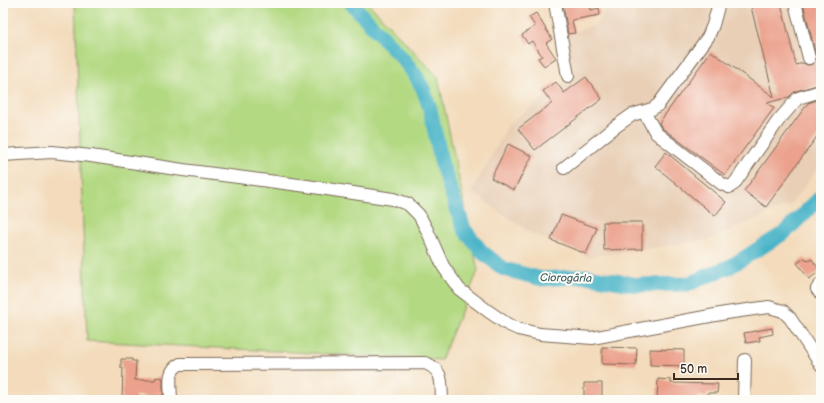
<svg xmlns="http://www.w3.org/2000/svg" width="824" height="403" font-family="'Balsamiq Sans',sans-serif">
	<rect width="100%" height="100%" fill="#fdfcf7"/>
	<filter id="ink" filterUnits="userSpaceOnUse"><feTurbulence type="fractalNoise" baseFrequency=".025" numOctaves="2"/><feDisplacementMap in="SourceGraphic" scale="8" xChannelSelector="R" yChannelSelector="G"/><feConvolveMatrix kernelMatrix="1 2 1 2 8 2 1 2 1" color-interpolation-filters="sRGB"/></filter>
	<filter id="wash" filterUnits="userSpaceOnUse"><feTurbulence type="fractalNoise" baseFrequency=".012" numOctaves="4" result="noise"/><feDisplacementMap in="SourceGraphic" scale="16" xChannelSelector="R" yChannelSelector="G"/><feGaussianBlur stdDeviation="0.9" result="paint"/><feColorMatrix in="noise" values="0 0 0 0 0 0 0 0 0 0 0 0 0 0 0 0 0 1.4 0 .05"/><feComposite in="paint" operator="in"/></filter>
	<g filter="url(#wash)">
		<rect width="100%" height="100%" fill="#f3dbbb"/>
		<path fill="#e8cfb6" d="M610 3H821V164L791 204 708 240 588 257 531 233 471 192 510 122 572 78 567 34 595 25Z"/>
		<path fill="#b3d982" stroke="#778250" d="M75 3H368L438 77 478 271 441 360 87 341Z"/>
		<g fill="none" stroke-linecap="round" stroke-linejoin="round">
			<path stroke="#49b4c7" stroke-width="15" d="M351 3 403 59 416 76 424 91 430 109 442 165 464 229 482 252 504 269 542 279 587 276 637 285 688 284 731 266 784 233 821 197"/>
		</g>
		<g id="blocks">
			<path fill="#eba18c" d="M563 3H590L591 10 599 8 600 15 572 20 575 33 568 34Z
				M750 3H781L796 65 803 63 807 65H810L814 63 816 56 803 3H821V84L796 91 789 97 767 103 774 108 725 175 662 128 659 123 711 51 774 97Z
				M536 13 552 39 546 43 556 58 544 66 538 58 542 56 532 41 528 44 522 35 535 26 529 17Z
				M586 77 602 99 535 150 518 129 552 103 543 91 556 82 564 93Z
				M821 99V131L766 207 744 191 808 103Z
				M508 144 532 156 514 190 491 178Z
				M666 152 726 202 715 216 655 166Z
				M561 215 597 228 586 254 551 240Z
				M603 222H642V249L604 250Z
				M805 258 808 261 812 259 820 271 809 279 797 263Z
				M772 328 773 334 759 337 760 341 746 343 744 333Z
				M602 347 637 348 636 365 602 364Z
				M650 349 684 350V366L650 365Z
				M121 359H132V361H136L135 380H155L156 377 163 378V398H157L158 396H135V400H122L123 368H121Z
				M658 379 671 380V383L718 384 717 393H707V397L698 396V400H657Z
				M584 383H602V400H584Z"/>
		</g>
	</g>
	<g filter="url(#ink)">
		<use href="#blocks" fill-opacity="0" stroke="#7b6855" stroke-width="1"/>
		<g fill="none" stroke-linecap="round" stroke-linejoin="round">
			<g stroke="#7b6855" stroke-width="14">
				<path id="minor" d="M555 3 568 76
					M795 3 809 58
					M644 112 656 133 722 184 729 187 734 184 778 121 798 98 821 91
					M3 155 52 152 91 156 183 170 307 186 393 199 408 204 419 215 427 230 443 266 459 289 488 311 507 324 518 329 540 334 592 338 726 313 769 307 783 311 790 318 821 365
					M564 168 615 127 632 115 652 109 658 105 708 37 713 25 719 3
					M821 284 817 289 821 294
					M171 400C171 386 166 371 180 364L425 363C444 370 441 383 442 400
					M744 400 745 360"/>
			</g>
			<use href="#minor" stroke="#fff" stroke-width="12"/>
		</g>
	</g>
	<g text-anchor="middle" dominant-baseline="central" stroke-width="4" stroke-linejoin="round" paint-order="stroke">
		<g font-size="11" font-style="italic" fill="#416162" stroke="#fdfcf7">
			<text transform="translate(566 278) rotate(1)">Ciorogârla</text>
		</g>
	</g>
	<rect width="824" height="403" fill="none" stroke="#fdfcf7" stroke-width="16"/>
	<path d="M674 373v6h64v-6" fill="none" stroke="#3b2a1e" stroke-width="2"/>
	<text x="680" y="373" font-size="12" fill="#3b2a1e" stroke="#fdfcf7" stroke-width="3" paint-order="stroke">50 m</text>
</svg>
